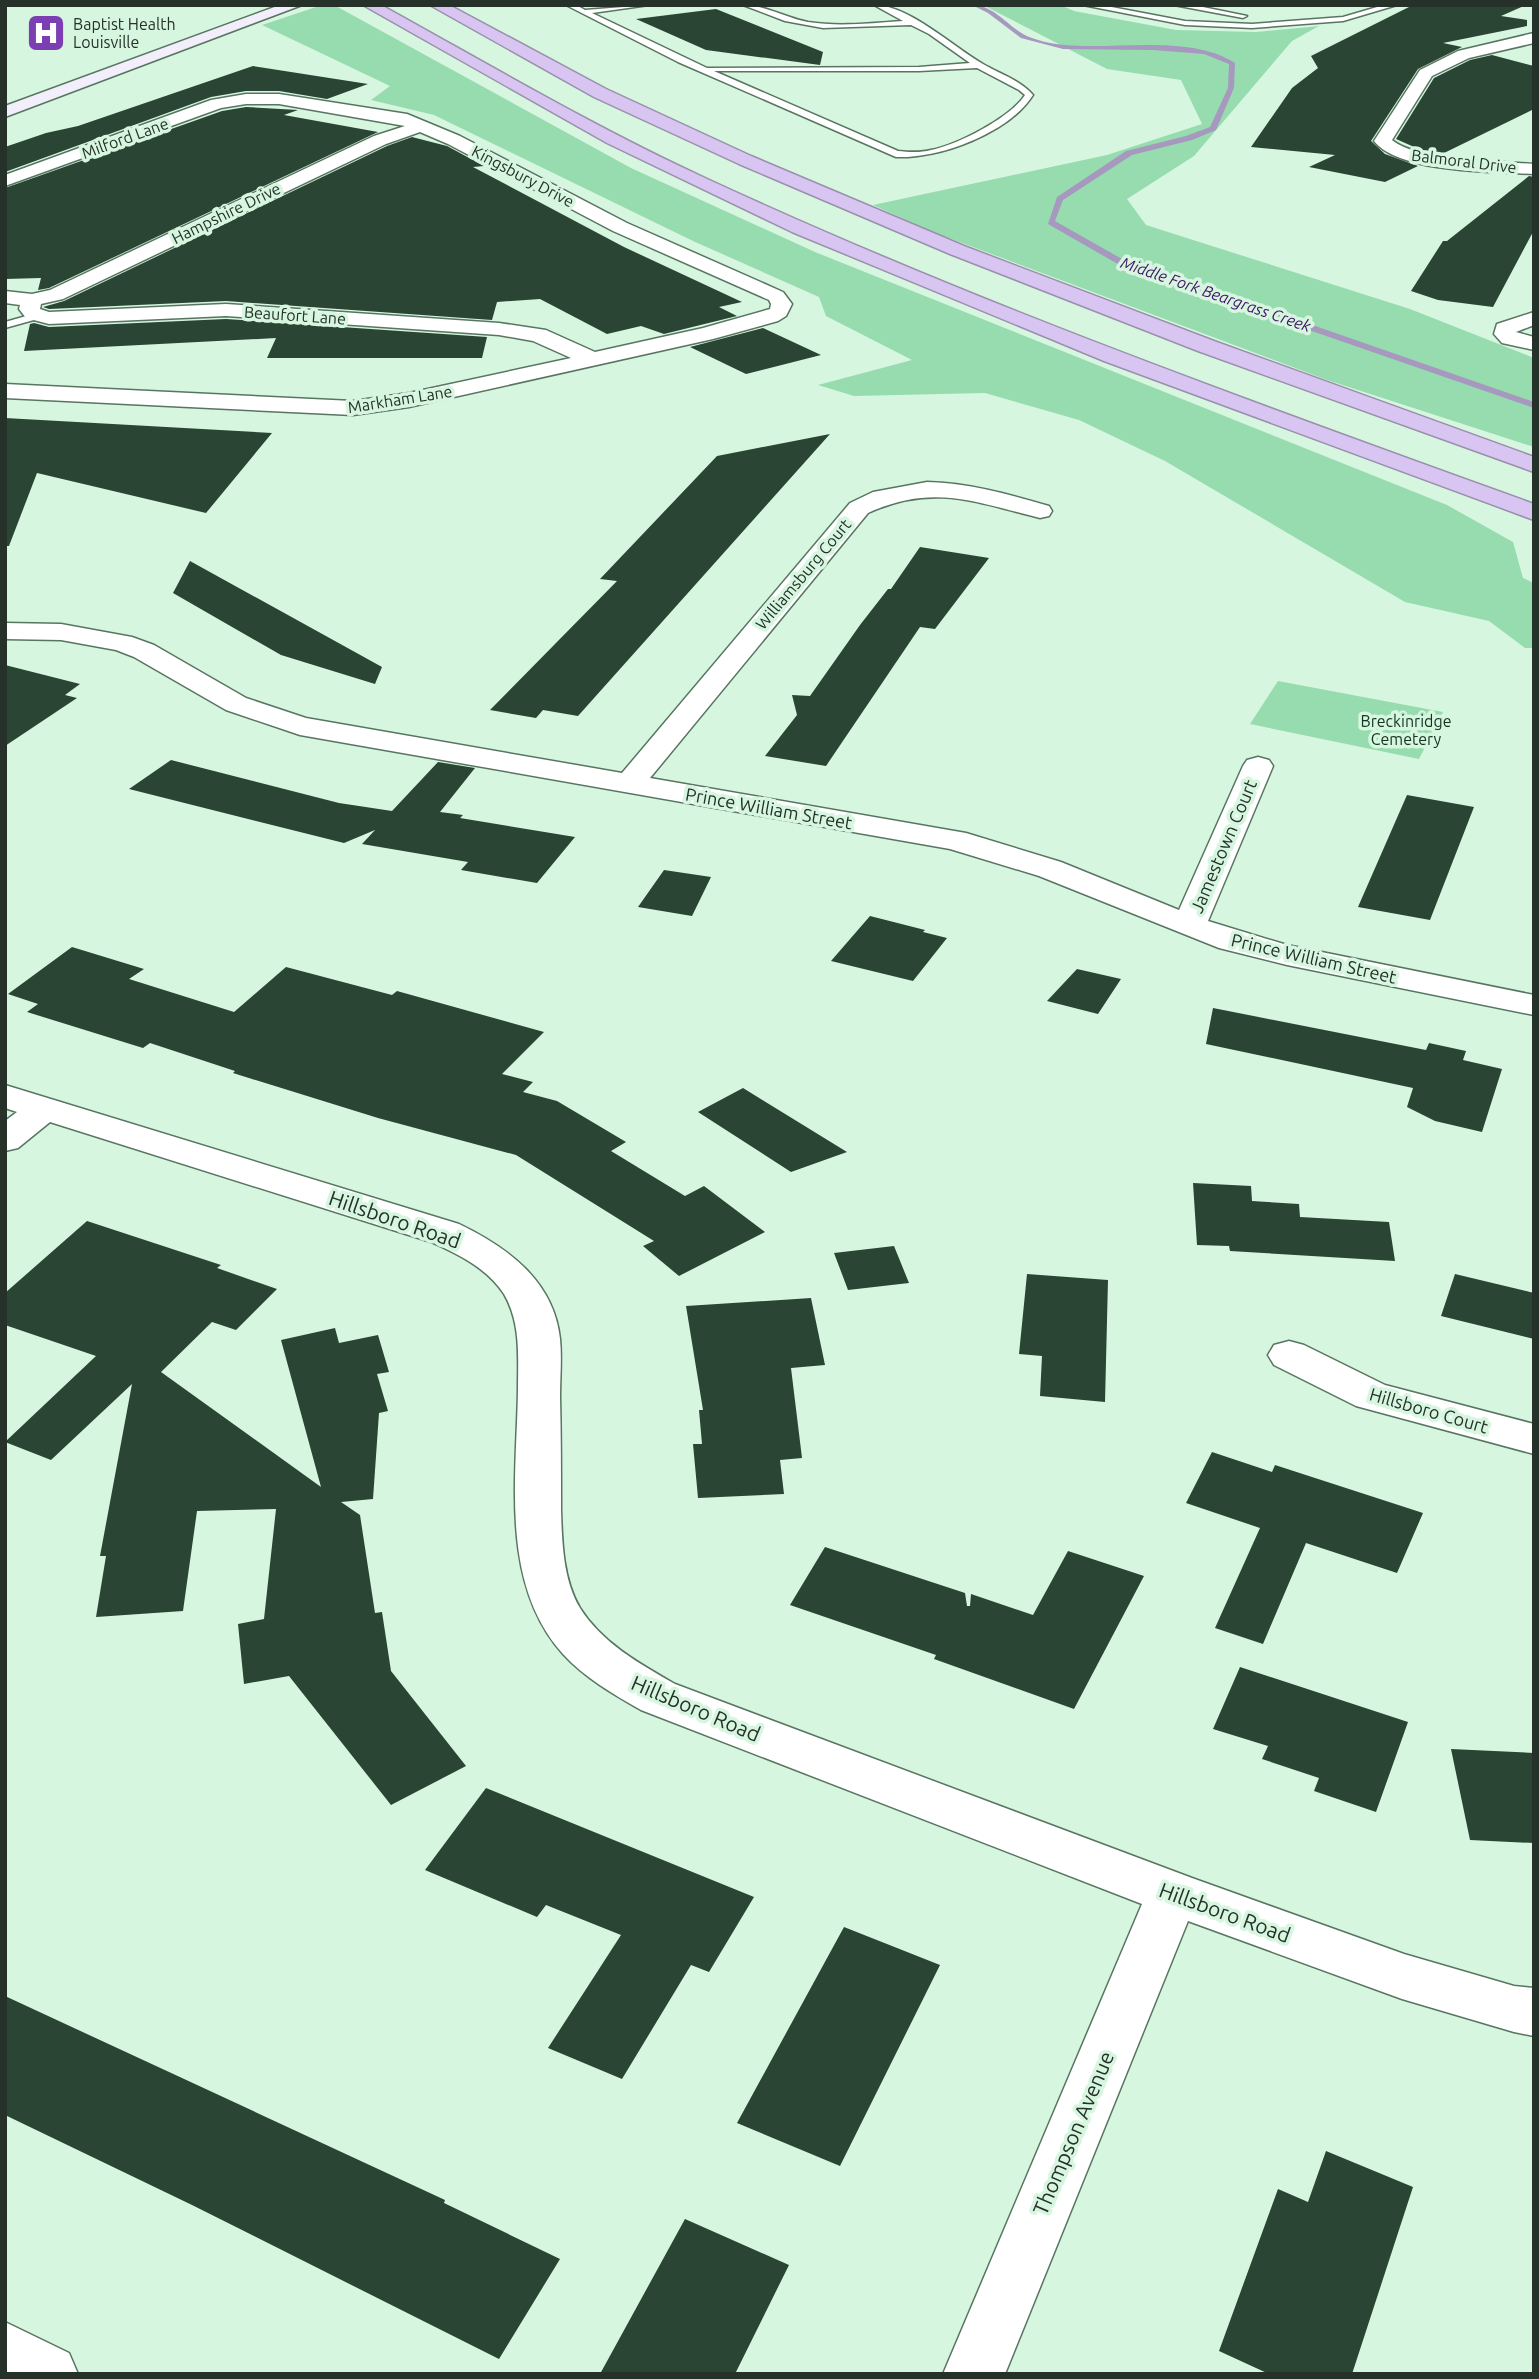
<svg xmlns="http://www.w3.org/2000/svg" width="1539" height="2379" font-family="Ubuntu,sans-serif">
	<rect width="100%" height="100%" fill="#d7f6e0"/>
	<path fill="#97dcae" d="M322 5H334L631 168 815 252 1447 505 1513 542 1523 578 1534 583V648H1525L1489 621 1405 602 1165 461 1079 420 985 393 854 396 818 385 912 360 826 316 819 297 693 241 434 115 371 100 390 86 262 25Z
		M983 5H1060L1074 11 1176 30 1256 32 1319 26 1292 41 1194 156 1127 199 1146 225 1410 309 1534 358V447L1327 380 933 232 873 205 1107 155 1202 124 1181 80 1107 69Z
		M1278 681 1443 712 1419 759 1250 724Z"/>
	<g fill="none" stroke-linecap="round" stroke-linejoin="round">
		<path fill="#a698be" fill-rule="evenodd" d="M972 5C993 5 1006 24 1023 34 1033 40 1053 44 1065 45 1117 50 1190 34 1235 63L1234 88 1216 130 1192 140 1132 155 1063 200 1055 221 1122 259 1534 402V408L1116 263 1048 224 1057 197 1126 151 1186 136 1210 127 1228 88 1229 64 1204 54 1153 50 1063 49 1021 38 988 13Z"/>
	</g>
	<path fill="#2a4533" d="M1413 5H1526L1501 16 1527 20V26L1443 43 1462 47 1418 69 1371 141 1385 154 1418 166 1385 182 1309 167 1335 155 1251 147 1292 88 1318 68 1311 56Z
		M716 9 823 52 820 65 706 50 636 19Z
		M1492 55 1534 66V109L1442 154 1421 150 1396 139 1434 78 1470 60Z
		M253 66 368 84 327 99 279 91H246L211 97 5 172V147L46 133 78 126Z
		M246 107 298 110 284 115 378 132 49 288 38 290 41 278 5 279V188L222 111Z
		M412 137 447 146 484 166 473 167 624 247 742 302 719 307 737 316 664 334 641 326 607 334 540 299 497 302 492 320 226 301 49 309 43 307 64 301 387 146Z
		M1529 176 1534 177V230L1493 307 1438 300 1411 291 1443 241H1447Z
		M226 319 487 337 482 358H267L276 338 24 351 30 324 34 323 49 327Z
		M763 328 821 355 746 374 690 347Z
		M5 418 272 433 206 513 37 473 9 546H5Z
		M830 434 578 716 543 710 536 718 490 710 617 581 600 579 717 456Z
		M920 547 989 558 935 629 920 627 826 766 765 756 797 715 792 695 810 696 860 625 888 589H891Z
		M190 561 382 667 375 684 281 655 173 593Z
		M5 665 80 684 65 695 77 698 5 746Z
		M171 760 339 803 392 811 438 762 475 768 440 812 463 815 460 818 575 837 537 883 461 870 468 862 362 844 375 830 344 843 129 789Z
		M1407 795 1474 807 1430 920 1358 907Z
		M664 870 711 877 692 916 638 907Z
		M870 916 925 930 923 932 947 938 913 981 831 961Z
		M72 947 144 969 129 979 234 1012 286 967 392 995 397 991 544 1032 502 1074 533 1082 523 1092 557 1101 626 1142 611 1151 685 1196 704 1186 765 1232 679 1276 643 1246 654 1241 516 1155 378 1118 233 1073 235 1071 150 1043 143 1048 27 1012 38 1004 8 994Z
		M1077 969 1121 979 1098 1014 1047 1001Z
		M1213 1008 1426 1050 1429 1043 1466 1051 1463 1060 1502 1069 1482 1132 1435 1121 1407 1107 1413 1088 1206 1044Z
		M743 1088 847 1152 791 1172 698 1112Z
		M1193 1183 1251 1186 1252 1201 1299 1204 1300 1217 1389 1222 1395 1261 1230 1251 1229 1246 1197 1245Z
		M87 1221 221 1265 217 1268 277 1289 236 1330 212 1322 161 1372 321 1487 281 1340 335 1328 339 1343 378 1335 389 1372 377 1374 388 1411 379 1413 373 1499 341 1502 360 1515 375 1613 382 1612 391 1671 466 1766 391 1805 289 1676 244 1684 238 1624 264 1619 276 1509 197 1511 183 1611 96 1617 106 1556H100L132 1384 51 1460 5 1442 96 1356 5 1325V1293Z
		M894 1246 909 1283 848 1290 834 1253Z
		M1027 1274 1108 1280 1105 1402 1040 1396 1042 1356 1019 1354Z
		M1455 1274 1534 1293V1339L1441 1316Z
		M811 1298 825 1365 791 1368 802 1458 780 1460 784 1494 698 1498 693 1444H702L699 1410H703L686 1306Z
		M1212 1452 1272 1472 1275 1465 1423 1513 1397 1573 1306 1543 1263 1644 1215 1628 1260 1528 1186 1503Z
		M825 1547 965 1593 967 1606H970L971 1594 1033 1615 1068 1551 1144 1576 1074 1709 934 1659 936 1655 790 1605Z
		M1240 1667 1408 1722 1376 1812 1314 1791 1319 1778 1262 1759 1268 1746 1213 1729Z
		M1451 1749 1534 1753V1843L1470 1840Z
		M486 1788 754 1897 709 1972 691 1965 622 2079 548 2048 621 1935 546 1905 537 1917 425 1870Z
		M844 1927 940 1965 840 2166 737 2123Z
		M5 1996 445 2200 444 2203 560 2259 499 2359 192 2205 5 2115Z
		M1326 2151 1413 2187 1352 2374H1269L1219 2351 1278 2189 1308 2202Z
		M685 2219 789 2265 735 2374H600Z"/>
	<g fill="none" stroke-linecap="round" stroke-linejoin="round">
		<g stroke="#587561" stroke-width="3">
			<path id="service" d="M566 5H576L585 10 649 5 592 13 707 68 919 67 970 63 929 34 911 25 823 28 785 21 743 5C765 5 786 18 808 22 840 27 872 23 903 21L874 5C909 5 953 47 983 64 1000 74 1020 80 1033 95 1009 133 939 159 896 157L678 62ZM977 68 1019 90 1025 95C1010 118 957 145 931 150 920 153 908 152 898 151L714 71H919Z
				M1083 5H1101L1185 21 1252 24 1343 17 1384 5H1397L1343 21 1252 28 1185 25Z
				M1174 5H1193L1247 16 1243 18Z
				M37 313 42 316 41 318 5 328V322Z"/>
		</g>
		<g stroke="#587561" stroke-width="3">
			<path id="minor" d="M1534 33V43L1469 58 1432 76 1392 140C1417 161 1500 161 1534 164V174C1495 172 1399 173 1374 141L1420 70 1458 51Z
				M246 94H279L407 114 460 136 627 223 783 292 792 304 786 316 778 321 713 339 409 407 353 415 5 398V384L353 401 409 393 571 358 533 341 499 335 226 316 49 324 26 318 19 309 20 305 5 303V291L32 294 50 290 374 136 405 126 279 104H246L221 108 5 186V175L211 100ZM420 132 448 144 613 231 769 300 771 304 770 309 703 328 595 352 546 330 499 323 226 304 49 312 40 309 41 304 63 299 386 144Z
				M1534 312V325L1516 332 1534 337V350L1502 343 1494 334 1497 324Z
				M927 482C969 483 1008 494 1049 506L1052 511 1049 516 1040 518C975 502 933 483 868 513L650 778 966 833 1061 862 1179 910 1243 766 1247 760 1258 757 1269 760 1273 766 1208 921 1287 945 1534 995V1015L1287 965 1219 948 1039 876 950 849 300 735 226 710 134 657 116 650 61 640 5 639V623L61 624 132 637 154 645 246 698 306 718 622 773 850 503 873 492Z
				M5 1085 459 1224C507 1247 554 1281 560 1339 562 1358 560 1378 560 1397 561 1435 561 1472 561 1510 562 1542 563 1580 580 1608 602 1643 640 1664 675 1684L1192 1878 1404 1954 1514 1986 1534 1988V2036L1514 2032 1402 1999 1188 1921 1005 2374H943L1142 1904 641 1710C613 1694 585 1678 563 1654 499 1583 517 1476 518 1388 518 1356 521 1323 504 1294 487 1268 458 1254 431 1242L50 1122 18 1148 5 1151V1121L17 1112 5 1108Z
				M1289 1341 1304 1345 1385 1385 1534 1424V1454L1356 1406 1274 1365 1268 1355 1274 1345Z
				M5 2322 69 2353 78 2374H5Z"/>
		</g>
		<g stroke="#587561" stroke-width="3">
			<path id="secondary" d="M280 5H302L5 117V106Z"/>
		</g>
		<g stroke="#9991ab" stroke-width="3">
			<path id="motorway" d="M363 5H381C488 64 594 127 705 178 974 303 1255 403 1534 504V520L1104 361 792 232 607 143Z
				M430 5H449L606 89 751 156 964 246 1214 341 1534 457V472L1198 351 950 254 739 164 594 97Z"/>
		</g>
		<use href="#service" fill="#fff" fill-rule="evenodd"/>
		<use href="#minor" fill="#fff" fill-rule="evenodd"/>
		<use href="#secondary" fill="#f3eefb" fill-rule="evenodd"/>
		<use href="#motorway" fill="#d8c5f1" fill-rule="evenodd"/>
	</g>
	<defs>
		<g id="hospital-square" transform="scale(2.0125)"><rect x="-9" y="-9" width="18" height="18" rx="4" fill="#7c3eb3" stroke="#d7f6e0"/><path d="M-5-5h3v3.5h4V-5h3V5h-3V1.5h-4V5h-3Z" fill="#fff"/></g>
	</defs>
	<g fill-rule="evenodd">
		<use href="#hospital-square" x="46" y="33"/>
	</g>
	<g text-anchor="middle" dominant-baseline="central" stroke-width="7" stroke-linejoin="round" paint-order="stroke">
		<g font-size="16" fill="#253129" stroke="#d7f6e0" text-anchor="start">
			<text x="73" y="24">Baptist Health<tspan x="73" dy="18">Louisville</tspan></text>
		</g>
		<g font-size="16" fill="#253129" stroke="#d7f6e0">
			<text transform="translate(125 138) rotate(-20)">Milford Lane</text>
			<text transform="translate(1464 161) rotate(7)">Balmoral Drive</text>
			<text transform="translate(523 176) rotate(28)">Kingsbury Drive</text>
			<text transform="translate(226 213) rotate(-26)">Hampshire Drive</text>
			<text transform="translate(295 315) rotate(4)">Beaufort Lane</text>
			<text transform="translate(400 399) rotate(-9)">Markham Lane</text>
			<text transform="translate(803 574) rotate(-50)">Williamsburg Court</text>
		</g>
		<g font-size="16" font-style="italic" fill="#411465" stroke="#d7f6e0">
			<text transform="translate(1216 294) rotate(19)">Middle Fork Beargrass Creek</text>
		</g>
		<g font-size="16" fill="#133420" stroke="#d7f6e0">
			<text x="1406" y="721">Breckinridge<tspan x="1406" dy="18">Cemetery</tspan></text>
		</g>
		<g font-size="18" fill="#253129" stroke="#d7f6e0">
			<text transform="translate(769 808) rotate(10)">Prince William Street</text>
			<text transform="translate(1223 846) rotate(-67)">Jamestown Court</text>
			<text transform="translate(1314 958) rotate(13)">Prince William Street</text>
			<text transform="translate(1429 1410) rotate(16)">Hillsboro Court</text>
		</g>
		<g font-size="21" fill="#253129" stroke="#d7f6e0">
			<text transform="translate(395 1219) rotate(19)">Hillsboro Road</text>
			<text transform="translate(696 1708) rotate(23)">Hillsboro Road</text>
			<text transform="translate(1225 1912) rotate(20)">Hillsboro Road</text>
			<text transform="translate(1073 2133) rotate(-67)">Thompson Avenue</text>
		</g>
	</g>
	<rect width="1539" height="2379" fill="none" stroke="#253129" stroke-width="14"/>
</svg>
